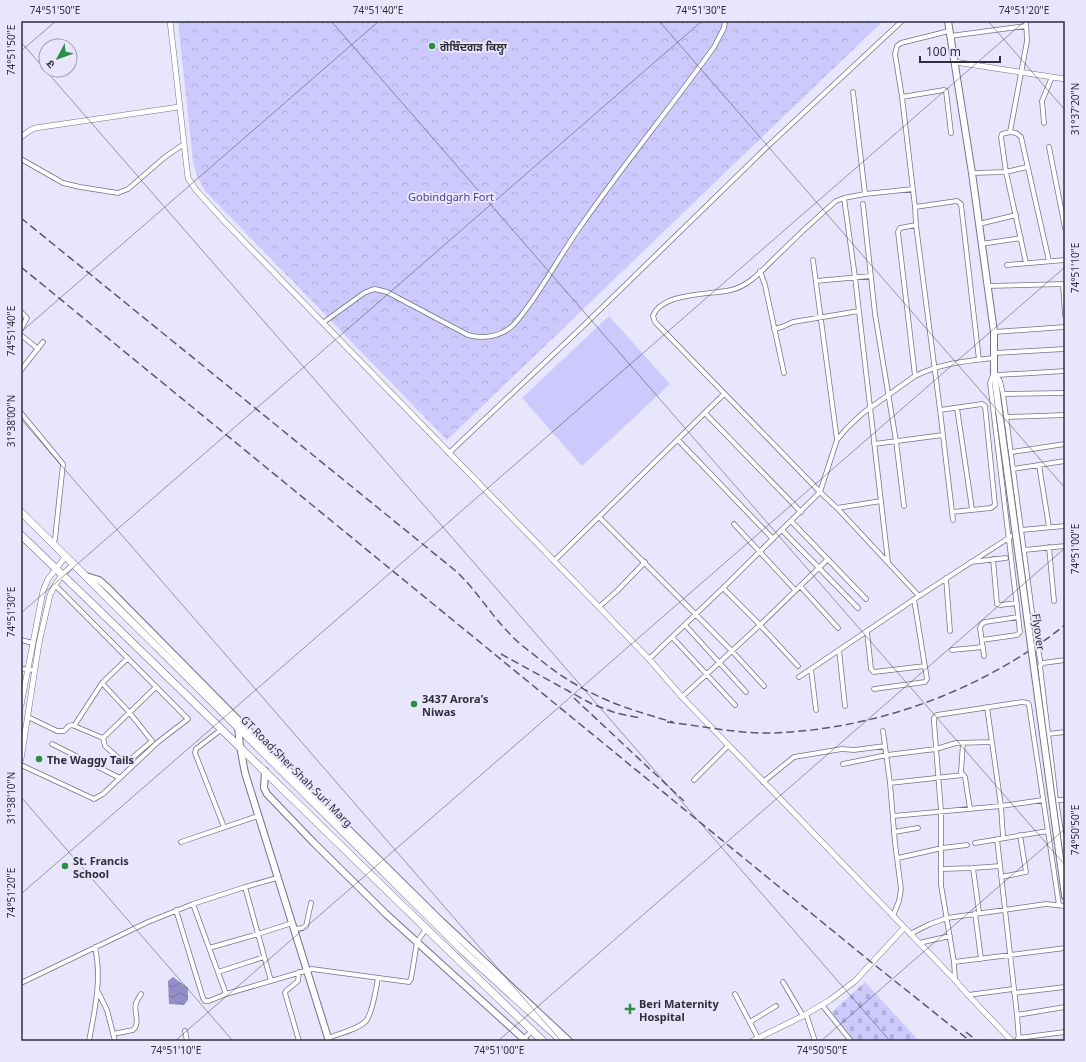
<svg xmlns="http://www.w3.org/2000/svg" width="1086" height="1062" font-family="'Noto Sans','Noto Sans Devanagari','Noto Sans Gurmukhi',sans-serif">
	<defs>
		<pattern id="forest-crowns" width="20" height="18" patternUnits="userSpaceOnUse"><rect width="20" height="18" fill="#cdc9fc"/><path d="M2 6a3 3 0 1 1 6 0M12 15a3 3 0 1 1 6 0" fill="none" stroke="#b0add9"/></pattern>
		<pattern id="cemetery-stones" width="16" height="16" patternUnits="userSpaceOnUse"><rect width="16" height="16" fill="#cdc9fc"/><path d="M2 7V4a2 2 0 0 1 4 0v3zM10 15v-3a2 2 0 0 1 4 0v3z" fill="#b0add9"/></pattern>
		<pattern id="water-waves" width="16" height="10" patternUnits="userSpaceOnUse"><rect width="16" height="10" fill="#958fc7"/><path d="M0 5q4-4 8 0t8 0" fill="none" stroke="#7a75a3"/></pattern>
	</defs>
	<rect width="100%" height="100%" fill="#e8e6fd"/>
	<path fill="url(#forest-crowns)" d="M178 21H883L447 440 205 191 197 176 193 162Z"/>
	<path fill="url(#cemetery-stones)" d="M865 982 919 1041H854L831 1013Z"/>
	<path fill="#cdc9fc" d="M609 316 670 384 582 466 522 398Z"/>
	<path fill="url(#water-waves)" d="M173 977 188 988V1000L184 1005 169 1004 168 981Z"/>
	<g fill="none" stroke-linecap="round" stroke-linejoin="round">
		<g stroke="#74728b" stroke-width="5.5">
			<path id="minor" d="M1026 21 1027 41 1010 132 1016 133 1021 137 1049 261
				M949 31 901 43 897 46 895 54 902 97 915 207 916 225 940 410 953 520
				M950 36 1026 26
				M853 92 865 194
				M902 97 944 90 946 91 951 133
				M1044 123 1042 101 1052 77
				M1010 132 1002 134 1001 137 1006 172 1026 263
				M1049 147 1065 228
				M21 159 63 183 80 187 118 193 128 189 165 157 184 144
				M972 173 1006 172 1027 167
				M913 189 865 194 844 198 836 201 828 208C811 223 795 238 779 254 765 267 750 286 731 290 710 295 662 292 653 316L655 322 820 492 837 508 919 596
				M844 198 855 277 888 562
				M863 204 875 314 896 441 904 506
				M915 207 957 201 961 204 979 360
				M979 224 1016 215
				M981 244 1021 238
				M813 260 837 440
				M1007 265 1065 260
				M760 271 765 285 784 373
				M816 281 871 276
				M1063 284 1065 315
				M987 286 1065 284
				M21 312 27 318 21 329
				M324 322 364 293 371 290 375 289 387 292 468 335C482 339 499 337 511 327 519 320 525 310 532 301 548 278 562 253 578 230 621 167 670 109 714 47L724 28 725 21
				M774 329 782 327 793 322 859 311
				M994 332 1065 327
				M21 335 38 349
				M994 353 1065 349
				M21 370 43 342
				M997 375 1065 371
				M915 376 898 232 900 228 916 225
				M1003 394 1065 393
				M957 408 972 509
				M940 410 982 404 985 406 995 505 991 508 952 512
				M21 413 63 464 55 539 53 544
				M705 413 801 512
				M1007 417 1065 415
				M678 440 773 539
				M874 444 943 435
				M1012 452 1065 444
				M449 453 579 330 769 145 902 21
				M1039 465 1049 527
				M1013 469 1065 461
				M837 508 881 501
				M599 517 732 651 764 686
				M791 521 866 599
				M734 524 795 590
				M782 530 858 608
				M1049 547 1054 601
				M1024 550 1065 546
				M993 559 997 604 1000 605 1017 603
				M554 561 724 394
				M971 562 1006 558
				M946 578 950 631
				M800 586 838 628
				M723 588 760 625 798 666
				M599 607 617 591 645 562
				M685 625 746 692
				M867 632 871 669 874 672 925 666
				M672 637 735 705
				M21 640 33 643
				M982 640 1017 635 1020 632 990 383 994 372 1000 381 1003 394 1034 627 1041 665
				M839 650 845 706
				M952 650 983 647
				M984 656 980 628 982 624 985 622 1018 617
				M649 659 723 588 820 492 837 440 847 428 863 413 915 376C941 363 966 361 994 358
				M1065 660 1043 663 1040 666 1056 800 1065 857
				M21 669 35 670
				M811 669 816 710
				M799 677 919 596 1021 530 1065 526
				M874 689 925 682 927 679 914 599
				M682 697 760 625 828 559
				M987 707 1001 806 1003 837
				M28 717 57 731H64L69 726 72 725 103 738 156 687
				M74 726 102 683
				M222 729 196 749 195 753 224 827
				M883 731 890 783 895 843 901 889 899 901 893 916
				M1048 734 1065 732
				M103 738 105 746 123 762 126 763 152 741 129 712 102 683 128 658
				M963 743 961 772 965 777 970 809
				M52 744 120 778
				M843 764 887 755 936 749 956 743 992 742
				M21 765 94 799 103 794 158 742 188 719 55 585
				M694 780 728 746
				M763 782 794 757 842 749 854 750 885 746
				M890 783 963 775
				M1056 800H1065
				M893 816 1001 806 1043 800
				M894 832 918 828
				M997 839 1017 1015 1019 1041
				M181 842 258 816
				M975 843 1048 831
				M898 858 942 848 967 845
				M973 868 979 912
				M942 869 973 868 1000 866
				M1001 877 1026 872 1020 835
				M245 887 277 878
				M193 904 226 994 312 969 409 982 411 979 417 942 426 929
				M176 910 203 998 205 1001H209L226 994
				M975 913 981 959
				M294 929 303 928 306 926 311 903
				M910 934 930 924 947 918 1046 904 1065 906
				M919 943 950 936
				M209 948 258 934 271 981
				M954 962 1065 948
				M218 972 264 957
				M299 972 298 981 286 991 285 993 299 1041
				M955 980 954 962 941 885V811L934 722V718L937 715 1022 702 1028 703 1029 705 1059 905
				M783 982 803 1016
				M21 983 148 922 193 904 245 887 258 934 292 923
				M98 992 107 1010 115 1041
				M1014 993 1065 987
				M735 994 758 1038
				M968 995 1013 989
				M822 1005 851 1041
				M806 1014 815 1041
				M1017 1015 1065 1007
				M750 1022 776 1006
				M185 1031 187 1041
				M113 1034 133 1030C141 1023 133 1011 136 1003 137 1000 140 996 141 994
				M328 1038C340 1033 357 1030 366 1021 373 1012 376 989 378 978
				M1018 1038 1065 1032
				M89 1041C95 1009 102 979 95 947
				M521 1041 532 1031"/>
		</g>
		<g stroke="#74728b" stroke-width="6">
			<path id="tertiary" d="M170 21 188 178 196 190 225 222 599 607 649 659 682 697 955 980 968 995 1012 1041
				M955 62 1065 79
				M21 137 29 131 35 128 179 107
				M21 705 43 591 48 579 66 556
				M21 759 39 643 50 595 55 585 62 575 74 564
				M752 1041 803 1016 830 1000 855 981 904 928"/>
		</g>
		<g stroke="#74728b" stroke-width="8">
			<path id="secondary" d="M948 21 972 173 994 332V372L999 411
				M86 576 99 580 109 589 262 744 441 921 569 1041
				M238 727 240 746 245 773 329 1041
				M265 771 264 788 267 794 314 843 386 914 526 1041
				M1064 888 1065 896"/>
		</g>
		<g stroke="#74728b" stroke-width="8">
			<path id="primary" d="M21 512 463 951 562 1041
				M21 535C196 703 368 874 543 1041"/>
		</g>
		<use href="#minor" stroke="#fff" stroke-width="4"/>
		<use href="#tertiary" stroke="#fff" stroke-width="5"/>
		<use href="#secondary" stroke="#fff" stroke-width="6"/>
		<use href="#primary" stroke="#fff" stroke-width="7"/>
		<path stroke="#5b5a67" stroke-width="1.5" stroke-dasharray="8 4" stroke-linecap="butt" d="M21 218 457 572C477 591 491 615 510 634 518 643 528 650 538 658 582 694 619 707 673 722
			M21 267 871 962 970 1041
			M501 654 592 704 616 713 640 718
			M574 698 684 801
			M667 722C702 726 739 734 773 733 878 729 983 690 1065 625
			M966 1032 977 1041"/>
		<g stroke="#74728b" stroke-width="8" stroke-linecap="butt">
			<path id="secondary-bridge" d="M999 411 1064 888"/>
		</g>
		<use href="#secondary-bridge" stroke="#fff" stroke-width="6"/>
	</g>
	<path fill="none" stroke="#2f2e39" stroke-width="1" stroke-opacity="0.45" d="M331 21 1065 865M659 21 1065 488M988 21 1065 110M21 42 890 1041M21 51 56 21M21 332 379 21M21 419 561 1041M21 613 702 21M21 797 233 1041M21 894 1025 21M175 1041 1065 267M498 1041 1065 548M821 1041 1065 829"/>
	<g fill="#2b9045" stroke="#e8e6fd" stroke-width="1.5">
		<circle cx="432" cy="46" r="4"/>
		<circle cx="414" cy="704" r="4"/>
		<circle cx="39" cy="759" r="4"/>
		<circle cx="65" cy="866" r="4"/>
		<path d="M628 1003h4v4h4v4h-4v4h-4v-4h-4v-4h4z"/>
	</g>
	<g text-anchor="middle" dominant-baseline="central" stroke-width="4" stroke-linejoin="round" paint-order="stroke">
		<g font-size="11" font-weight="bold" fill="#2f2e39" stroke="#e8e6fd" text-anchor="start">
			<text x="440" y="46">ਗੋਬਿੰਦਗੜ ਕਿਲ੍ਹਾ</text>
			<text x="422" y="698">3437 Arora's<tspan x="422" dy="13">Niwas</tspan></text>
			<text x="47" y="759">The Waggy Tails</text>
			<text x="73" y="860">St. Francis<tspan x="73" dy="13">School</tspan></text>
			<text x="639" y="1003">Beri Maternity<tspan x="639" dy="13">Hospital</tspan></text>
		</g>
		<g font-size="11" fill="#4f4389" stroke="#e8e6fd">
			<text x="451" y="196">Gobindgarh Fort</text>
		</g>
		<g font-size="11" fill="#2f2e39" stroke="#e8e6fd">
			<text transform="translate(1039 632) rotate(82)">Flyover</text>
			<text transform="translate(297 771) rotate(45)">GT Road;Sher Shah Suri Marg</text>
		</g>
	</g>
	<rect width="1086" height="1062" fill="none" stroke="#e8e6fd" stroke-width="44"/>
	<g transform="translate(58 58) rotate(229)"><circle r="19" fill="#e8e6fd" stroke="#9e9caf"/>
	<path d="M0-3L7 15L0 10L-7 15Z" fill="#2b9045"/>
	<text y="-6" font-size="11" font-weight="bold" text-anchor="middle" fill="#2f2e39">उ</text>
	</g>
	<path d="M920 56v6h80v-6" fill="none" stroke="#2f2e39" stroke-width="2"/>
	<text x="926" y="56" font-size="12" fill="#2f2e39" stroke="#e8e6fd" stroke-width="3" paint-order="stroke">100 m</text>
	<rect x="22" y="22" width="1042" height="1018" fill="none" stroke="#2f2e39" stroke-width="1.5"/>
	<g font-size="10" text-anchor="middle" fill="#2f2e39">
		<text x="55" y="14">74°51'50"E</text>
		<text x="378" y="14">74°51'40"E</text>
		<text x="701" y="14">74°51'30"E</text>
		<text x="1024" y="14">74°51'20"E</text>
		<text transform="translate(11 50) rotate(-90)" y="4">74°51'50"E</text>
		<text transform="translate(1075 109) rotate(-90)" y="4">31°37'20"N</text>
		<text transform="translate(1075 268) rotate(-90)" y="4">74°51'10"E</text>
		<text transform="translate(11 331) rotate(-90)" y="4">74°51'40"E</text>
		<text transform="translate(11 421) rotate(-90)" y="4">31°38'00"N</text>
		<text transform="translate(1075 549) rotate(-90)" y="4">74°51'00"E</text>
		<text transform="translate(11 612) rotate(-90)" y="4">74°51'30"E</text>
		<text transform="translate(11 798) rotate(-90)" y="4">31°38'10"N</text>
		<text transform="translate(1075 830) rotate(-90)" y="4">74°50'50"E</text>
		<text transform="translate(11 893) rotate(-90)" y="4">74°51'20"E</text>
		<text x="176" y="1054">74°51'10"E</text>
		<text x="499" y="1054">74°51'00"E</text>
		<text x="822" y="1054">74°50'50"E</text>
	</g>
</svg>
